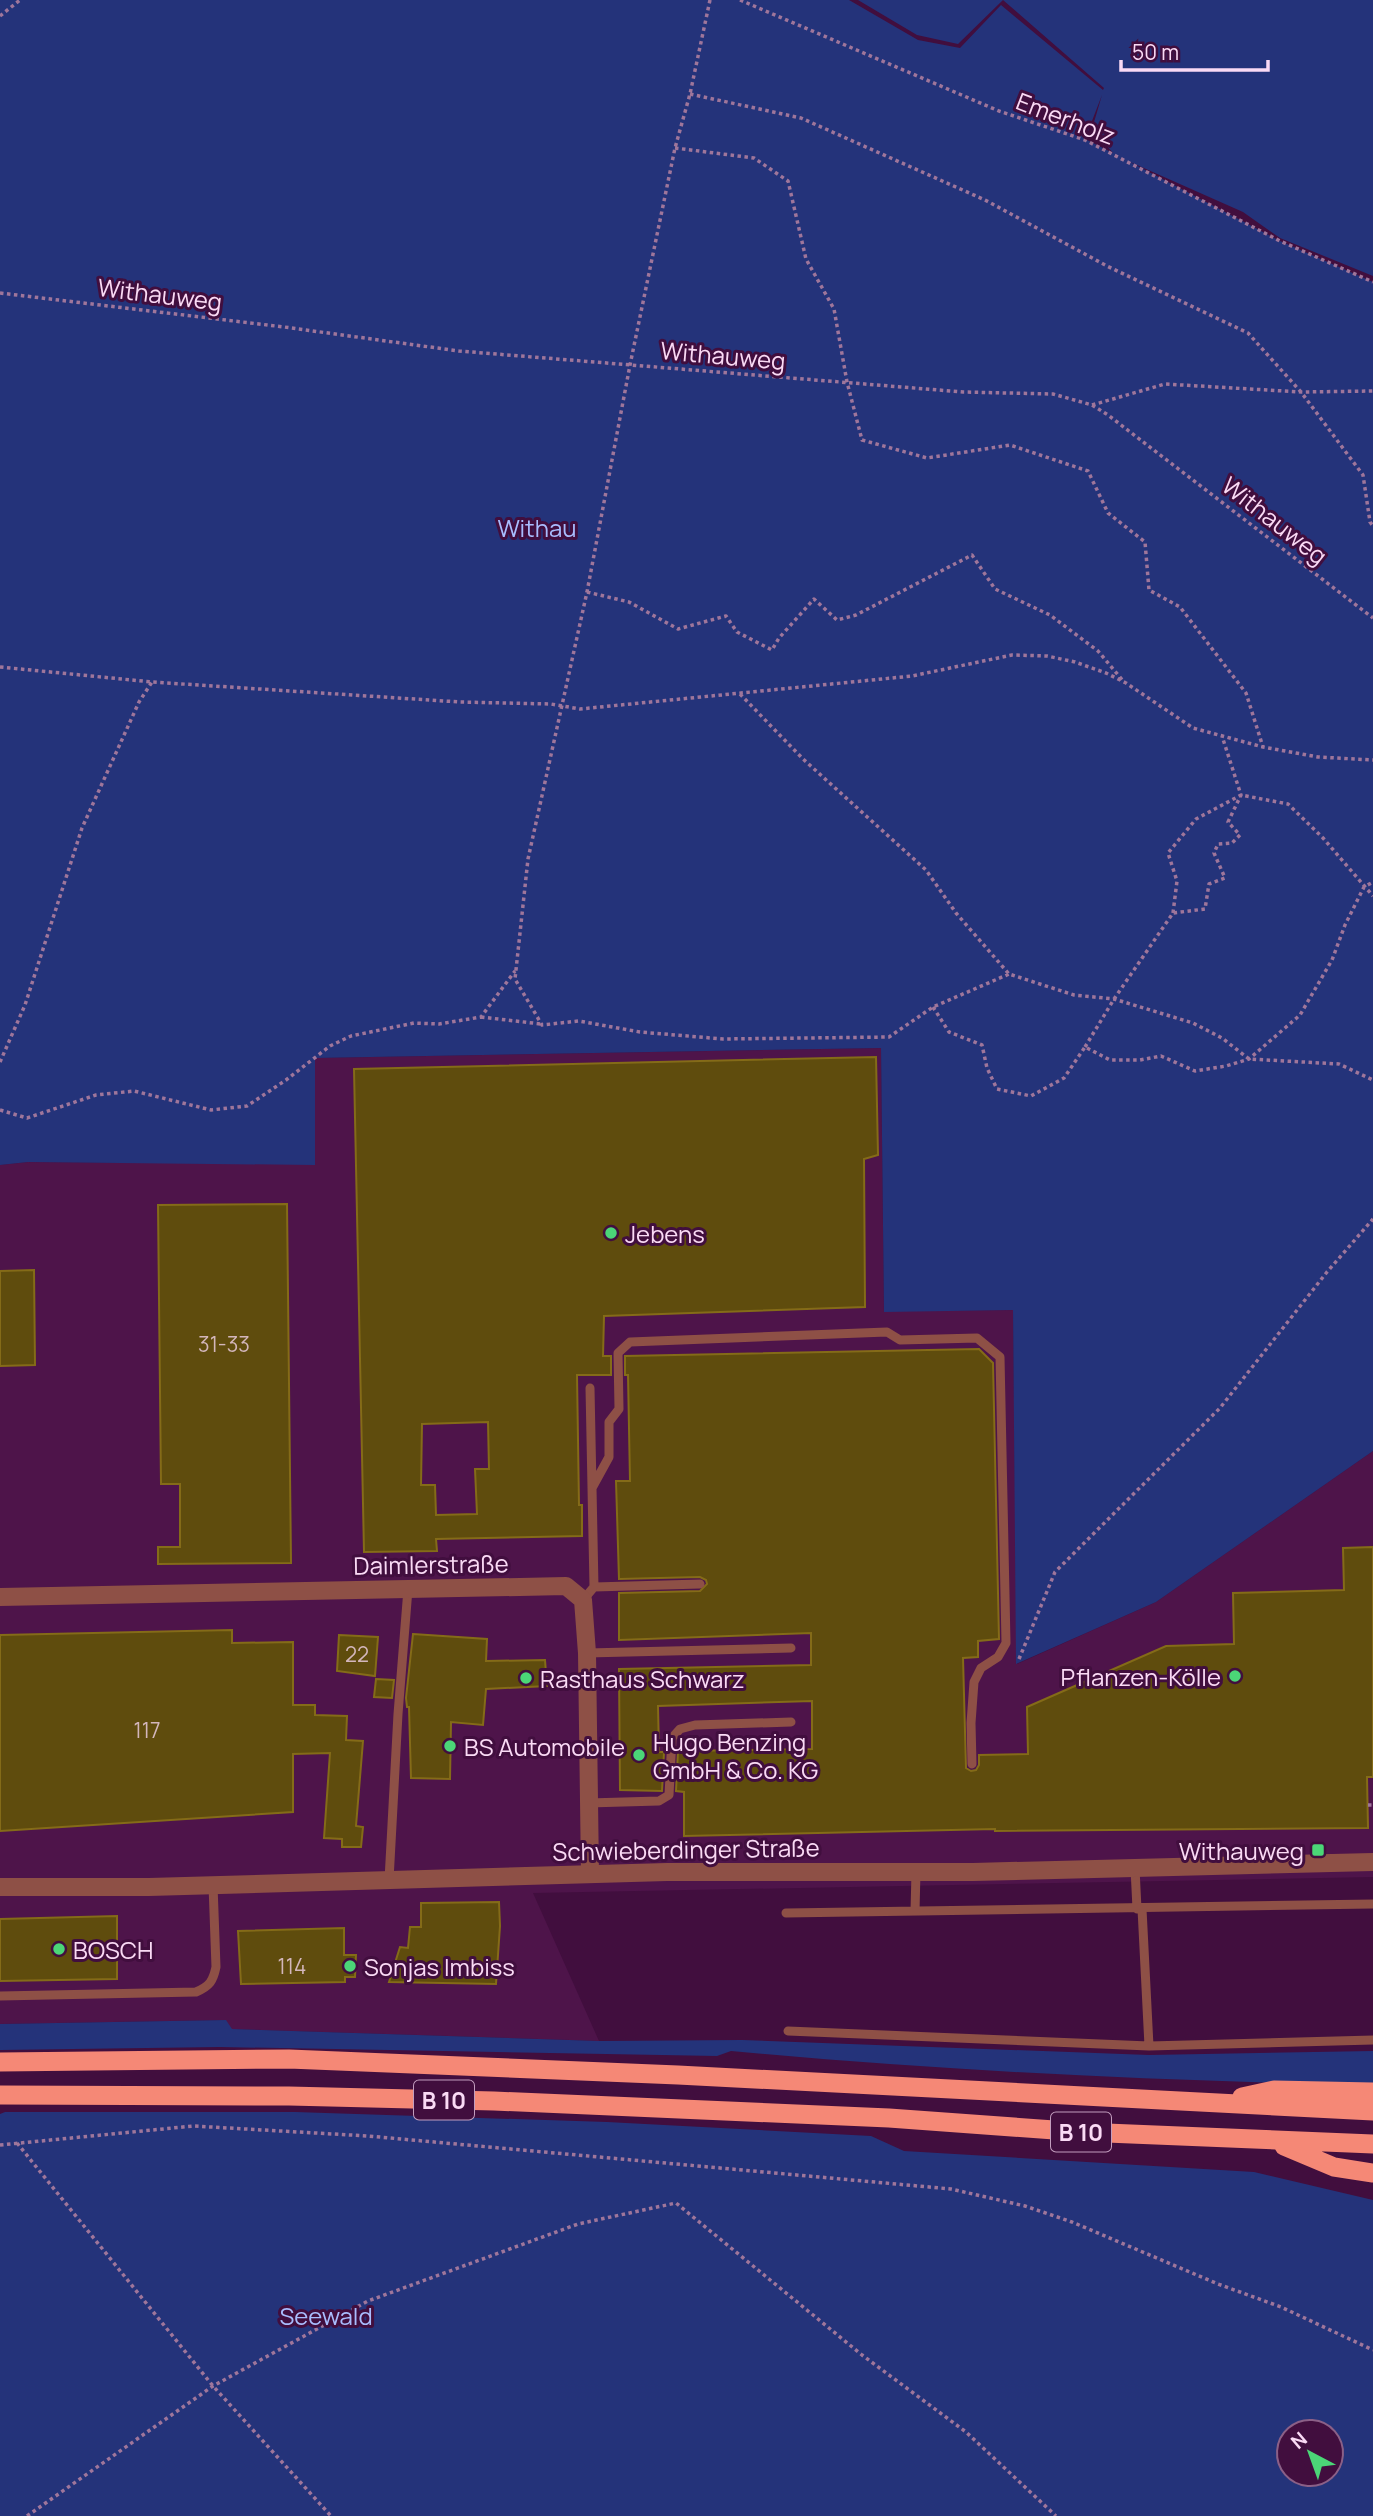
<svg xmlns="http://www.w3.org/2000/svg" width="1373" height="2516" font-family="Manrope,sans-serif">
	<rect width="100%" height="100%" fill="#410e3e"/>
	<path fill="#4e144a" d="M881 1048 884 1311 1013 1310 1017 1664 1156 1602 1373 1451V1877L533 1893 599 2041 231 2029 225 2020 0 2024V1165L28 1162 315 1164V1058Z"/>
	<path fill="#24337a" fill-rule="evenodd" d="M0 0H849L918 40 960 48 1001 5 1103 90 1104 88 1003 0 958 44 917 35 858 0H1373V276L1280 238 1243 212 1128 161 1280 241 1373 282V1451L1156 1602 1016 1664 1013 1310 884 1312 881 1048 315 1058V1165L28 1162 0 1165ZM1102 95 1092 129 1113 153 1085 139Z
		M226 2020 232 2029 599 2041 742 2040 1149 2055 1373 2051V2085C1160 2081 943 2071 731 2051L717 2056 220 2047 0 2050V2024Z
		M5 2112H295L607 2122 871 2136 904 2151 1254 2172 1373 2200V2516H0V2114ZM1289 2432H1331V2474H1289Z"/>
	<path fill="#5f4c0d" stroke="#846b18" stroke-width="2" fill-rule="evenodd" d="M876 1057 878 1155 864 1159 865 1307 604 1316 603 1356H611V1375H577L579 1505H582V1536L436 1539 437 1551 364 1552 354 1069ZM488 1422 489 1469H475L477 1514 436 1515 435 1485H421L422 1424Z
		M287 1204 291 1563 158 1564V1547H180V1484H161L158 1205Z
		M34 1270 35 1365 0 1366V1271Z
		M979 1349 993 1363 999 1639 978 1641V1657L963 1658 966 1768 971 1771 976 1770 979 1765V1755L1028 1754 1027 1707 1166 1646 1234 1644 1233 1593 1344 1590 1343 1548 1373 1547V1777H1367L1368 1828 995 1831V1829L684 1836V1792L676 1791 678 1751 812 1749V1701L658 1706 659 1752H664L662 1791 620 1790 619 1669 811 1665V1633L619 1640V1593L700 1591 707 1584 706 1580 700 1577 619 1579 616 1481H630L628 1375H625V1356Z
		M232 1630V1643L293 1642V1705H315V1715L347 1716 346 1740 363 1741 356 1826 363 1827 361 1847H342V1839L324 1838 330 1753 293 1754V1812L0 1831V1635Z
		M413 1634 487 1639 486 1661 545 1660 547 1686 486 1689 483 1725 451 1722 450 1779 411 1778 409 1707H407L406 1698Z
		M339 1635 378 1637 375 1676 337 1671Z
		M376 1679 394 1680 392 1698 374 1697Z
		M499 1902 500 1926 496 1984 389 1982 400 1947 408 1948 410 1927H421V1903Z
		M117 1916V1979L0 1981V1919Z
		M344 1928V1955H356L355 1977H345V1982L241 1984 238 1931Z"/>
	<g fill="none" stroke-linecap="round" stroke-linejoin="round">
		<path stroke="#9f769b" stroke-width="3.5" stroke-dasharray="3.5 3.5" stroke-linecap="butt" d="M710 0 690 94 675 148 630 365 587 592 528 859 515 979 542 1025 579 1021 640 1032 723 1039 889 1037 933 1007 1009 974
			M740 0 999 111 1085 140 1280 241 1373 282
			M0 16 20 0
			M690 94 801 118 985 200 1107 266 1248 333 1301 392 1363 475 1370 522 1373 526
			M675 148 754 158 788 181 806 259 834 309 847 382 862 440 927 458 1010 445 1088 471 1108 513 1145 542 1149 590 1180 607 1246 693 1263 747
			M0 293 284 327 459 351 963 392 1053 394 1092 405 1108 415 1373 618
			M1092 405 1165 384 1301 392 1373 391
			M587 592 629 602 678 629 726 616 737 632 772 650 779 638 814 599 837 620 856 615 972 555 995 589 1050 615 1098 651 1124 682
			M0 667 152 682 460 702 551 704 580 709 912 676 1012 655 1047 656 1075 662 1106 673 1126 683 1193 728 1263 747 1318 757 1373 760
			M740 694 803 759 926 870 956 913 1009 974 1074 995 1114 999 1193 1023 1222 1038 1249 1059 1339 1064 1373 1080
			M1173 913 1177 881 1168 853 1196 819 1241 795 1288 804 1323 838 1373 896
			M933 1007 949 1032 982 1045 987 1068 997 1089 1031 1096 1064 1078 1085 1047 1110 1060H1140L1161 1056 1195 1071 1226 1066 1249 1059 1300 1015 1332 960 1345 925 1364 887 1373 882
			M481 1017 541 1024
			M1085 1047 1114 999 1173 913 1205 909 1209 884 1225 878 1214 853 1218 844 1232 843 1240 835 1228 822 1241 795 1222 736
			M0 1062 25 1005 82 828 139 702 152 682
			M0 1110 27 1118 96 1095 134 1091 211 1110 247 1106 286 1080 330 1046 351 1036 414 1023 439 1024 481 1017 515 971
			M1019 1659 1055 1572 1220 1408 1327 1272 1373 1219
			M1368 1805H1373
			M17 2143 213 2386 331 2516
			M0 2145 193 2126 368 2136 951 2189 1025 2206 1072 2222 1218 2284 1281 2307 1373 2350
			M27 2516 213 2386 368 2301 578 2224 676 2203 862 2355 966 2432 1056 2516"/>
		<path stroke="#8e5046" stroke-width="9" d="M592 1488 609 1457V1422L619 1409 618 1353 630 1342 887 1332 900 1340 977 1338 1000 1357 1006 1643 998 1657 981 1668 974 1682 971 1723 972 1764
			M594 1587 700 1584
			M583 1600 594 1587 590 1388
			M587 1653 791 1648
			M588 1803 659 1801 669 1795 672 1738 680 1729 695 1725 791 1722
			M1135 1868 1137 1909
			M389 1880 398 1714 408 1589
			M1142 1909 1149 2046
			M915 1911 916 1872
			M786 1913 1373 1904
			M0 1996 196 1992C210 1986 213 1981 216 1967L213 1885
			M788 2031 1149 2046 1373 2040"/>
		<path stroke="#8e5046" stroke-width="18" d="M0 1597 566 1586 583 1600 587 1653 590 1874"/>
		<path stroke="#8e5046" stroke-width="18" d="M0 1887H149L667 1872H973L1373 1862"/>
		<path stroke="#f58876" stroke-width="19" d="M0 2062 289 2059 678 2075 1373 2111
			M0 2095 289 2096 494 2101 889 2118 1082 2132 1373 2144
			M1242 2097 1274 2090 1373 2092
			M1284 2146 1334 2167 1373 2173"/>
	</g>
	<g fill="#4bd677" stroke="#410e3e" stroke-width="2.5">
		<circle cx="611" cy="1233" r="7"/>
		<circle cx="1235" cy="1676" r="7"/>
		<circle cx="526" cy="1678" r="7"/>
		<circle cx="450" cy="1746" r="7"/>
		<circle cx="639" cy="1755" r="7"/>
		<rect x="1311" y="1843" width="14" height="14" rx="3.5"/>
		<circle cx="59" cy="1949" r="7"/>
		<circle cx="350" cy="1966" r="7"/>
	</g>
	<g text-anchor="middle" dominant-baseline="central" stroke-width="6" stroke-linejoin="round" paint-order="stroke">
		<g font-size="21" fill="#d3b6bb">
			<text x="224" y="1344">31-33</text>
			<text x="357" y="1654">22</text>
			<text x="147" y="1730">117</text>
			<text x="292" y="1966">114</text>
		</g>
		<g fill="#410e3e" stroke="#c29dbe" stroke-width="2">
			<rect x="414" y="2080.5" width="60" height="39" rx="5"/>
			<rect x="1051" y="2112.5" width="60" height="39" rx="5"/>
		</g>
		<g font-size="23" font-weight="bold" fill="#fadaf5">
			<text x="444" y="2100">B 10</text>
			<text x="1081" y="2132">B 10</text>
		</g>
		<g font-size="24" fill="#fadaf5" stroke="#410e3e">
			<text transform="translate(1066 118) rotate(21)">Emerholz</text>
			<text transform="translate(160 294) rotate(7)">Withauweg</text>
			<text transform="translate(723 355) rotate(5)">Withauweg</text>
			<text transform="translate(1275 520) rotate(38)">Withauweg</text>
			<text transform="translate(431 1564) rotate(-1)">Daimlerstraße</text>
			<text transform="translate(686 1849) rotate(-1)">Schwieberdinger Straße</text>
		</g>
		<g font-size="24" fill="#a8bdfe" stroke="#410e3e">
			<text x="537" y="527">Withau</text>
			<text x="326" y="2315">Seewald</text>
		</g>
		<g font-size="24" fill="#fadaf5" stroke="#410e3e" text-anchor="start">
			<text x="625" y="1233">Jebens</text>
			<text x="1221" y="1676" text-anchor="end">Pflanzen-Kölle</text>
			<text x="540" y="1678">Rasthaus Schwarz</text>
			<text x="653" y="1741">Hugo Benzing<tspan x="653" dy="28">GmbH &amp; Co. KG</tspan></text>
			<text x="464" y="1746">BS Automobile</text>
			<text x="1304" y="1850" text-anchor="end">Withauweg</text>
			<text x="73" y="1949">BOSCH</text>
			<text x="364" y="1966">Sonjas Imbiss</text>
		</g>
	</g>
	<g transform="translate(1310 2453) rotate(319)"><circle r="33" fill="#410e3e" stroke="#8b6087" stroke-width="2"/>
	<path d="M0-5L12 26L0 18L-12 26Z" fill="#4bd677"/>
	<text y="-10" font-size="19" font-weight="bold" text-anchor="middle" fill="#fadaf5">N</text>
	</g>
	<path d="M1121 60v10h147v-10" fill="none" stroke="#fadaf5" stroke-width="3.5"/>
	<text x="1132" y="60" font-size="21" fill="#fadaf5" stroke="#410e3e" stroke-width="5" paint-order="stroke">50 m</text>
</svg>
